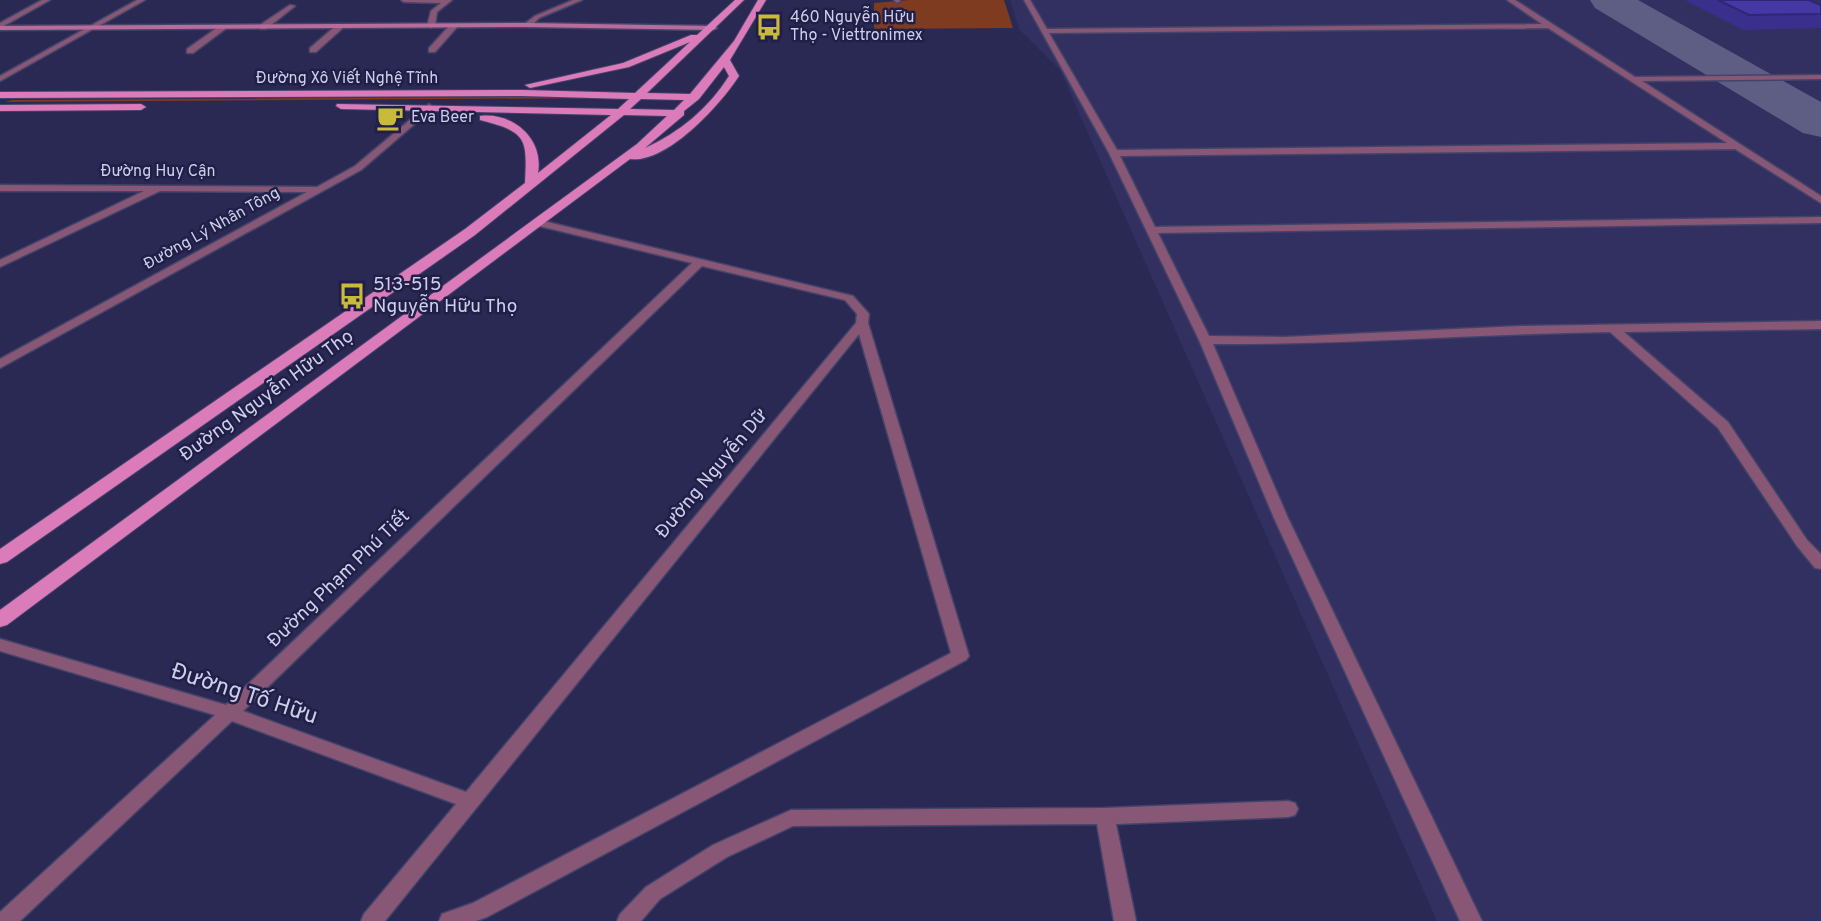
<svg xmlns="http://www.w3.org/2000/svg" width="1821" height="921" font-family="Overpass,sans-serif">
	<rect width="100%" height="100%" fill="#2a2953"/>
	<path fill="#323061" d="M1010 0H1821V921H1437L1060 70 1019 29Z"/>
	<path fill="#7e3b1f" d="M909 0H1004L1013 28 874 29V3Z
		M512 97 603 98 5 102 12 100Z"/>
	<g fill="none" stroke-linecap="round" stroke-linejoin="round">
		<path fill="#5e5e84" fill-rule="evenodd" d="M1590 0H1638L1821 102V137L1803 133 1595 8Z"/>
		<g stroke="#44446b" stroke-width="3">
			<path id="lane" d="M894 0H900V1L897 3Z
				M1024 0H1030L1047 29 1542 24 1507 0H1515L1635 77 1821 75V79L1642 81 1821 196V203L1735 149 1120 156 1155 227 1821 217V223L1158 233 1209 336 1285 337 1520 326 1821 321V329L1624 332 1728 422 1807 540 1821 554V569L1815 568 1797 546 1718 428 1610 332C1478 334 1345 345 1213 344L1288 518 1482 921H1460L1274 518 1199 340 1109 153ZM1548 28 1727 143 1117 150 1049 33Z
				M1288 801 1295 803 1298 809 1295 815 1288 817 1116 824 1136 921H1114L1097 824 793 826 727 857 660 899 641 921H617L620 914 646 887 713 845 791 810 1105 808Z"/>
		</g>
		<g stroke="#44446b" stroke-width="3">
			<path id="street" d="M42 0H50L0 28V23Z
				M137 0H145L0 81V76Z
				M401 0H452L437 12 435 26 431 28 427 26 431 11 441 3 404 2Z
				M573 0H582L539 18 530 27 523 25 535 16Z
				M290 5 295 6 266 29H260V25Z
				M338 24 345 26 316 52H310V48Z
				M451 24 458 26 435 52H429V48Z
				M221 25 228 27 193 53H187V49Z
				M429 104 433 107 432 109 361 170 0 368V359L307 192 160 191 0 267V260L144 191H0V185L317 187 355 166Z
				M539 220 853 296 869 314 868 323 969 656 966 660 487 917 476 921H439L442 914 473 903 951 653 859 334 385 921H361L364 914 456 804 232 721 20 921H0V912L215 715 0 651V639L226 705 692 263 535 225V221ZM702 266 845 300 857 314 856 323 466 792 243 711Z"/>
		</g>
		<g stroke="#44446b" stroke-width="3">
			<path id="secondary" d="M527 23 713 26 717 28 713 30 527 27 0 30V26Z"/>
		</g>
		<g stroke="#44446b" stroke-width="2">
			<path id="primary" d="M735 0H744L647 93 690 94 734 41 758 0H766L730 60 739 76C721 104 667 164 630 159L7 625 0 627V610L637 144 667 116 624 115 475 235 7 562 0 564V549L465 229 525 183C527 139 528 132 480 120V116C513 112 544 139 538 173L611 115 341 109 336 106 337 104 618 109 629 99 523 96 0 98V92L523 90 635 93 690 42 629 67 530 88 525 85 623 63 691 35H697ZM724 67 729 76C708 109 680 132 645 148L684 115V111L699 99ZM641 99 684 100 674 110 630 109Z
				M0 105 141 104 146 107 141 110 0 111Z"/>
		</g>
		<use href="#lane" fill="#875775" fill-rule="evenodd"/>
		<use href="#street" fill="#875775" fill-rule="evenodd"/>
		<use href="#secondary" fill="#b76c9c" fill-rule="evenodd"/>
		<use href="#primary" fill="#dc7bba" fill-rule="evenodd"/>
	</g>
	<path fill="#3b2f8d" d="M1685 0H1809L1821 5V28L1743 30Z"/>
	<path fill="#4537a4" stroke="#302673" stroke-width="2" d="M1718 0H1809L1821 5V14L1749 15Z"/>
	<defs>
		<g id="bus-bare" transform="scale(2.1)"><path d="M-5-6H5V4H4V6H2V4H-2V6H-4V4H-5ZM-3.5-4V0h7V-4ZM-3.5 1.2v1.5H-2V1.2ZM2 1.2v1.5H3.5V1.2Z" fill="#caba3a" stroke="#211f48" stroke-width="2.5" paint-order="stroke"/></g>
		<g id="cafe-bare" transform="scale(2.1)"><path d="M-5.5-4.5H6V0H3Q3 3.5 0 3.5H-2.5Q-5.5 3.5-5.5 0ZM3-3.2v2h1.7v-2ZM-6 4.5H4V6H-6Z" fill="#caba3a" stroke="#211f48" stroke-width="2.5" paint-order="stroke"/></g>
	</defs>
	<g fill-rule="evenodd">
		<use href="#bus-bare" x="769" y="27"/>
		<use href="#cafe-bare" x="390" y="118"/>
		<use href="#bus-bare" x="352" y="296"/>
	</g>
	<g text-anchor="middle" dominant-baseline="central" stroke-width="5" stroke-linejoin="round" paint-order="stroke">
		<g font-size="16" fill="#cdcfea" stroke="#211f48" text-anchor="start">
			<text x="790" y="18">460 Nguyễn Hữu<tspan x="790" dy="18">Thọ - Viettronimex</tspan></text>
			<text x="411" y="118">Eva Beer</text>
		</g>
		<g font-size="16" fill="#cdcfea" stroke="#211f48">
			<text x="347" y="79">Đường Xô Viết Nghệ Tĩnh</text>
			<text x="158" y="172">Đường Huy Cận</text>
			<text transform="translate(212 229) rotate(-29)">Đường Lý Nhân Tông</text>
		</g>
		<g font-size="19" fill="#cdcfea" stroke="#211f48" text-anchor="start">
			<text x="373" y="285">513-515<tspan x="373" dy="22">Nguyễn Hữu Thọ</tspan></text>
		</g>
		<g font-size="19" fill="#cdcfea" stroke="#211f48">
			<text transform="translate(267 396) rotate(-36)">Đường Nguyễn Hữu Thọ</text>
			<text transform="translate(712 474) rotate(-50)">Đường Nguyễn Dữ</text>
			<text transform="translate(339 579) rotate(-44)">Đường Phạm Phú Tiết</text>
		</g>
		<g font-size="23" fill="#cdcfea" stroke="#211f48">
			<text transform="translate(244 695) rotate(18)">Đường Tố Hữu</text>
		</g>
	</g>
</svg>
